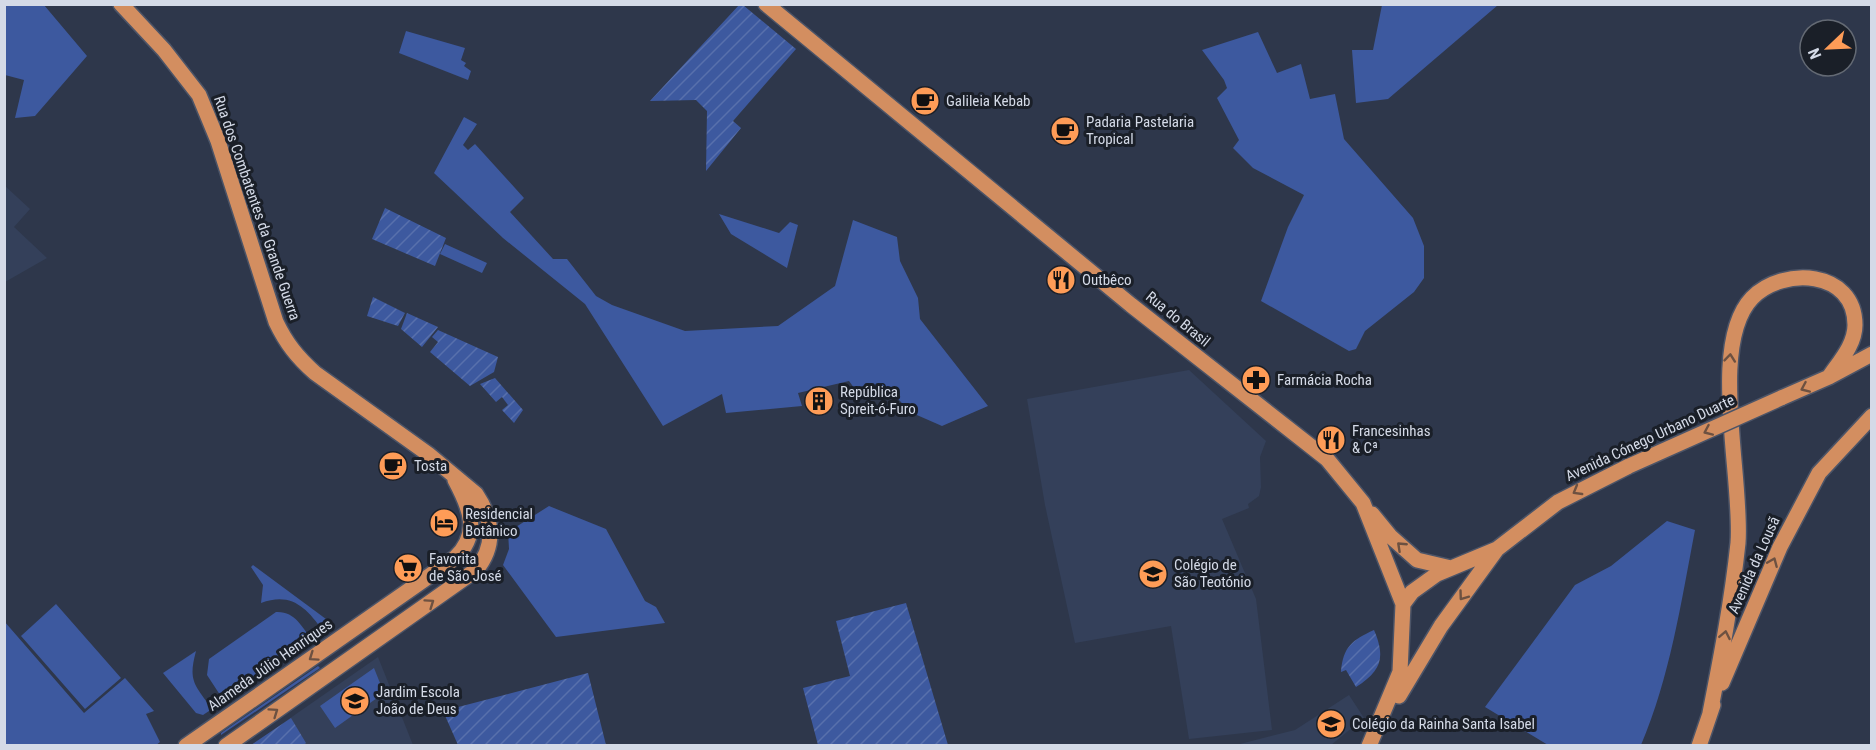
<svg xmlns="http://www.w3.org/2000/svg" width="1876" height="750" font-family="'Roboto Condensed',sans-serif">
	<defs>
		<pattern id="garden-furrows" width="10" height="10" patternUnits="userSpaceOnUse" patternTransform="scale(1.5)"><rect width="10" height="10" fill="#3d599f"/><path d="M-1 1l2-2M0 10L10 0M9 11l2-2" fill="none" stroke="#5870ac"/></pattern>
	</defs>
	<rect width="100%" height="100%" fill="#2e374b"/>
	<path fill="#34405a" d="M4 185 30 209 14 227 47 258 5 282Z
		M1189 370 1266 441 1260 457 1261 487 1259 496 1248 504 1249 508 1222 519 1256 599 1272 730 1189 739 1171 626 1075 643 1045 505 1027 399Z
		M378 657 413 745 250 746Z
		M1349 695 1364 718 1331 745H1175L1240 744 1295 730Z"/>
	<path fill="#3d599f" d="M4 5H44L87 56 35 116 15 118 24 80 5 75Z
		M1382 5V4L1498 5 1388 99 1356 103 1352 50H1373Z
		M406 31 465 48 461 60 466 63 464 66 471 71 468 80 399 53Z
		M1258 32 1277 73 1301 64 1310 99 1335 94 1344 139 1413 218 1424 246V278L1414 292 1365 331 1356 349 1349 351 1261 301 1288 227 1304 195 1253 168 1233 148 1239 140 1217 98 1227 88 1224 80 1202 50Z
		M464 117 477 124 463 145 468 150 475 144 524 198 510 212 553 259H567L596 296 612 305 685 331 778 326 835 286 853 220 897 237 900 261 918 298 920 319 988 406 942 426 910 412 890 390 857 392 849 381 798 393 802 406 726 413 722 394 663 426 585 304 503 238 434 173Z
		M719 214 779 233 790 222 798 225 787 268 731 234Z
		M445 244 487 263 482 273 440 254Z
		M549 506 606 529 645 601 656 607 665 623 556 637 503 565 509 549 508 532Z
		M1667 521 1695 530C1681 603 1670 677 1641 745H1548L1485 707 1575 585 1611 566Z
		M253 565 330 622V626L323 631C306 607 291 592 261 603L263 585 251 567Z
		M56 604 121 678 85 709 21 636Z
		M276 612C295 611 302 627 312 640L224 701 207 675 209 659Z
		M4 621 84 713 125 678 154 711 146 714 160 742 155 746 5 745Z
		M196 651C188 681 194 684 212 709L203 715 196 713 163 673Z
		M318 666 320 668 221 735V733Z
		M374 668 384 693 335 728 320 706Z"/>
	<path fill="url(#garden-furrows)" d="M740 4 743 5 796 49 733 121 741 128 706 171 707 111 696 100 650 101Z
		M385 208 446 238 435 266 372 239Z
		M373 297 405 313 398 326 367 316Z
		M407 313 438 327 422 347 401 329Z
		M438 330 498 357 494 372 470 386 430 352 438 342 432 337Z
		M495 378 523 410 514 423 502 410 508 405 502 397 496 402 480 384Z
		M906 603 948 745H818L803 688 850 676 836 621Z
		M1374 630C1386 658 1381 671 1356 687L1346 670 1341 672C1343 647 1352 640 1374 630Z
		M588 673 606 745H458L443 711Z
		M291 718 306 743 302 746 251 745Z"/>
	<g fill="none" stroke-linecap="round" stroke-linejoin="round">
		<g stroke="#4c5467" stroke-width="18">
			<path id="major" d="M121 4 164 50 199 95 218 141 276 322C286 343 297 357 315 373L428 454 476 494C493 519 496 546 476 570L226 746
				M766 4 1131 305 1327 459 1363 503 1403 604 1400 672 1369 746
				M1781 398 1829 377 1872 354
				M1372 514 1390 536 1417 560 1451 568
				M1403 604 1412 592 1437 574 1497 549 1558 502 1629 466
				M1722 683 1780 547 1819 473 1872 416
				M1399 696 1441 626 1497 549
				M1710 713C1721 657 1732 600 1738 543 1743 479 1708 344 1752 298 1783 266 1855 270 1855 325 1855 345 1839 362 1829 377
				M186 746 455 558C481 533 470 508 455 480
				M1699 746 1713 705"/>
		</g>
		<use href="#major" stroke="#d38e60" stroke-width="15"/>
		<g stroke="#4c5467" stroke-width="18" stroke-linecap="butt">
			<path id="major-bridge" d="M1629 466 1781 398"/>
		</g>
		<use href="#major-bridge" stroke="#d38e60" stroke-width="15"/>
	</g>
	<defs><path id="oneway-chevron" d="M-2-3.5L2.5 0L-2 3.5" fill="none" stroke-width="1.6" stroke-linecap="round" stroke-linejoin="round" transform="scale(1.5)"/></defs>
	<g stroke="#6d5141">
		<use href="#oneway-chevron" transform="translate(1730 358) rotate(-84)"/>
		<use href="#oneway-chevron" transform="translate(1805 388) rotate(156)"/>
		<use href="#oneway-chevron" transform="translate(1708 431) rotate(156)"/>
		<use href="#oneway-chevron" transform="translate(1577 491) rotate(150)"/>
		<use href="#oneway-chevron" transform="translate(1401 546) rotate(-137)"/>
		<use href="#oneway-chevron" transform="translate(1773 562) rotate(-67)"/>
		<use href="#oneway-chevron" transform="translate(1463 596) rotate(126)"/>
		<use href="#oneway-chevron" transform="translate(430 603) rotate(-35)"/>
		<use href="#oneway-chevron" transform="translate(1725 635) rotate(-79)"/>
		<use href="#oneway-chevron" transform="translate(313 657) rotate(145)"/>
		<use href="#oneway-chevron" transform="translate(274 712) rotate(-35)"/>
	</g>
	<defs>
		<g id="cafe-disc" transform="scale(1.5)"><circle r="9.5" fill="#fe9c57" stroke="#1a1f28"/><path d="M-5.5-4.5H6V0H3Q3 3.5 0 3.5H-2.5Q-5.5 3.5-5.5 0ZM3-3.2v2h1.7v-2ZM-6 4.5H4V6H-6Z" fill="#111"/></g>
		<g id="restaurant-disc" transform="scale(1.5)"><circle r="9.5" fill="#fe9c57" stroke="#1a1f28"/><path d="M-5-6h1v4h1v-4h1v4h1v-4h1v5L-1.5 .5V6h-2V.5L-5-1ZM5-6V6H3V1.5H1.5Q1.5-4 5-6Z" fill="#111"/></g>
		<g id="pharmacy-disc" transform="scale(1.5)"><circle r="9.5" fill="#fe9c57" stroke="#1a1f28"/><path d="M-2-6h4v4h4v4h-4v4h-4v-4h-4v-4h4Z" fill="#111"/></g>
		<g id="building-disc" transform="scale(1.5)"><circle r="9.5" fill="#fe9c57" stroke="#1a1f28"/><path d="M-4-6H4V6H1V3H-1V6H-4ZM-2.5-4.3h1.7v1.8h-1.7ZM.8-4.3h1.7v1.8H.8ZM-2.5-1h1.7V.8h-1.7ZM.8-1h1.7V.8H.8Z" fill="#111"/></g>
		<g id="hotel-disc" transform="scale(1.5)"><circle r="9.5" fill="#fe9c57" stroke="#1a1f28"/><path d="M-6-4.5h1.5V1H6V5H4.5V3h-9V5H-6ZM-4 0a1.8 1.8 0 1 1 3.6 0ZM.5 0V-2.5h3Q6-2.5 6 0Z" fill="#111"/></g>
		<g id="supermarket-disc" transform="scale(1.5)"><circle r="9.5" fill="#fe9c57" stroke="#1a1f28"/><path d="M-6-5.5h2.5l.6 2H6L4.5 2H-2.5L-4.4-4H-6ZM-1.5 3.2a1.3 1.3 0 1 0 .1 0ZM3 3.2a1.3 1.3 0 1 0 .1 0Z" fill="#111"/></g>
		<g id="school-disc" transform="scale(1.5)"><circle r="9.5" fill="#fe9c57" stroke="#1a1f28"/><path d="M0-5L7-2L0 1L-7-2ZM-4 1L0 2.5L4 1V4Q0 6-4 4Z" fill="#111"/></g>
	</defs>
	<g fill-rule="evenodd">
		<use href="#cafe-disc" x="925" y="101"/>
		<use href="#cafe-disc" x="1065" y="131"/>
		<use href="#restaurant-disc" x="1061" y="280"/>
		<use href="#pharmacy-disc" x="1256" y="380"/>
		<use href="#building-disc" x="819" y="401"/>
		<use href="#restaurant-disc" x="1331" y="440"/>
		<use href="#cafe-disc" x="393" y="466"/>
		<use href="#hotel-disc" x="444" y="523"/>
		<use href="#supermarket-disc" x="408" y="568"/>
		<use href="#school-disc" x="1153" y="574"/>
		<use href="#school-disc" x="355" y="701"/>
		<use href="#school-disc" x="1331" y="724"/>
	</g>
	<g text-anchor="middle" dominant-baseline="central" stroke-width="6" stroke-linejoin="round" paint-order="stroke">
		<g font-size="15" fill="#d4dae7" stroke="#1a1f28" text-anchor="start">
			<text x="946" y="101">Galileia Kebab</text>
			<text x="1086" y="122">Padaria Pastelaria<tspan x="1086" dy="17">Tropical</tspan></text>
			<text x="1082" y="280">Outbêco</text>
			<text x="1277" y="380">Farmácia Rocha</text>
			<text x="840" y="392">República<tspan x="840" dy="17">Spreit-ó-Furo</tspan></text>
			<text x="1352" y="431">Francesinhas<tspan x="1352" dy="17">&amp; Cª</tspan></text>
			<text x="414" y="466">Tosta</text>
			<text x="465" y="514">Residencial<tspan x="465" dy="17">Botânico</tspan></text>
			<text x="429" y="559">Favorita<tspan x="429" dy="17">de São José</tspan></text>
			<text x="1174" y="565">Colégio de<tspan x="1174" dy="17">São Teotónio</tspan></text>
			<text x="376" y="692">Jardim Escola<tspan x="376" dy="17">João de Deus</tspan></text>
			<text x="1352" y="724">Colégio da Rainha Santa Isabel</text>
		</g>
		<g font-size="15" fill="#d4dae7" stroke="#1a1f28">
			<text transform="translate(257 208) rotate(71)">Rua dos Combatentes da Grande Guerra</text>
			<text transform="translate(1178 319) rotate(39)">Rua do Brasil</text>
			<text transform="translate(1650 438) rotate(-25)">Avenida Cónego Urbano Duarte</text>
			<text transform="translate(1754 565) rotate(-66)">Avenida da Lousã</text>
			<text transform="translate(270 665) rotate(-35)">Alameda Júlio Henriques</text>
		</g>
	</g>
	<rect width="1876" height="750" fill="none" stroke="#d4dae7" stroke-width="12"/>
	<g transform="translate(1828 48) rotate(247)"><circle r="28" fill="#1a1f28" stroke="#646a74" stroke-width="1.5"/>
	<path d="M0-4.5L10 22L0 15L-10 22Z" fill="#fe9c57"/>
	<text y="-9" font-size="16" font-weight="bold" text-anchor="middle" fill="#d4dae7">N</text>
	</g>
</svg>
